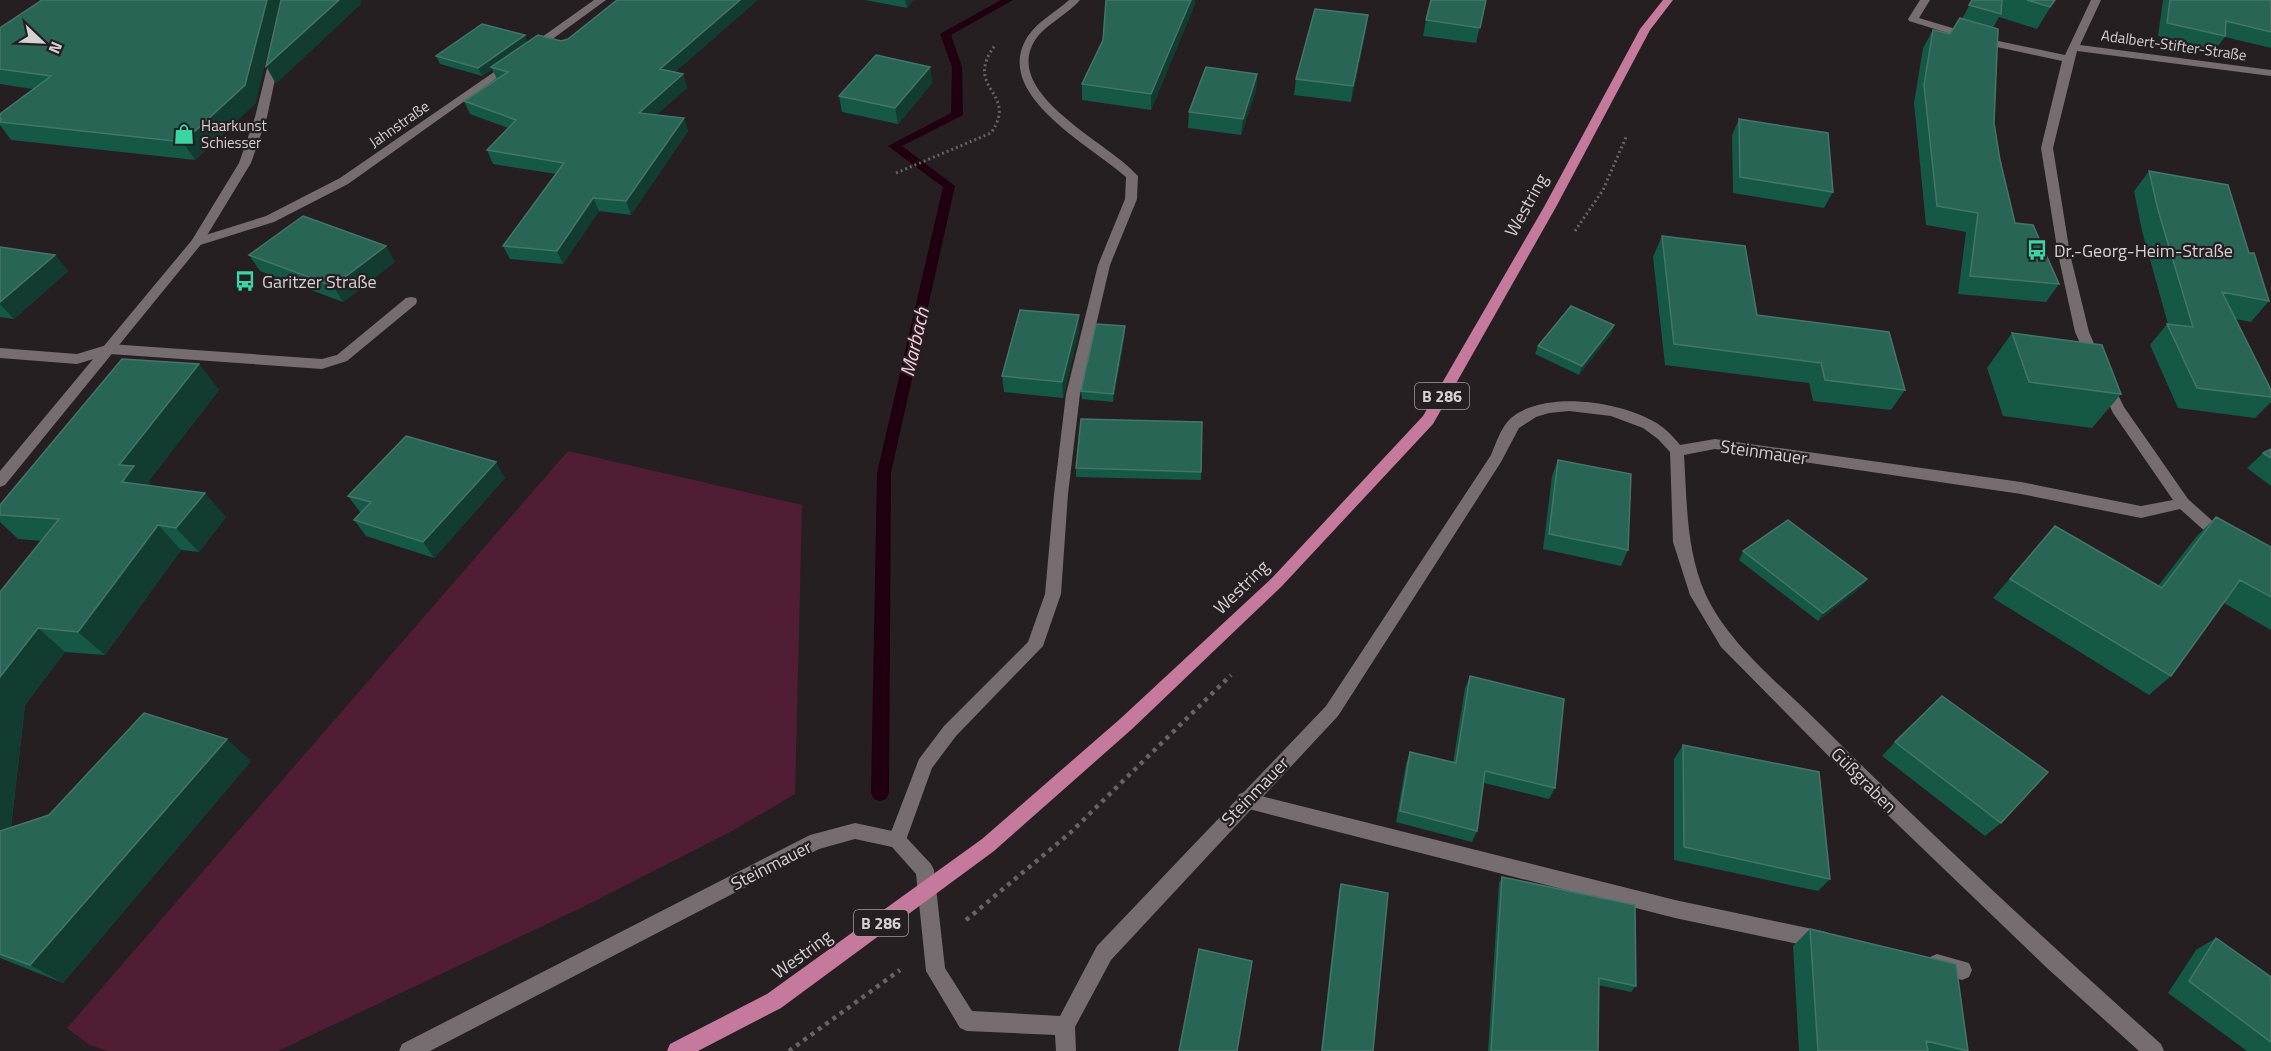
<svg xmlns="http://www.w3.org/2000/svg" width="2271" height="1051" font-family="'Titillium Web',sans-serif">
	<rect width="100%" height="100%" fill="#251f21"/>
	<path fill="#501d35" d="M568 451 802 505 795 794 732 831 585 906 278 1051H108L89 1045 67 1028Z"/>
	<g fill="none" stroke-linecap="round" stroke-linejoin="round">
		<path fill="#20000e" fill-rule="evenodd" d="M1001 0H1013L951 35 962 67 963 115 902 146 955 186 891 473 889 793 886 799 880 801 874 799 871 793 877 473 943 187 888 146 951 113 952 67 940 34Z"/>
		<path stroke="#686264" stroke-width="3" stroke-dasharray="2 3" stroke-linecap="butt" d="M896 173 991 133C1020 91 961 90 996 44
			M1575 231 1603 190 1627 135"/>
		<path stroke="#686264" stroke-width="4.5" stroke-dasharray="4 5" stroke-linecap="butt" d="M966 920 1070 833 1231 675
			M789 1051 900 970"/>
		<path fill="#756d70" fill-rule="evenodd" d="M1069 0H1080C1068 14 1050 22 1038 36 995 92 1111 143 1138 176L1137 199 1110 265 1080 394 1068 494 1061 594 1043 646 956 736 932 768 906 840 903 846 897 848 891 846 888 840 919 759 944 726 1028 642 1045 594 1054 494 1066 394 1098 265 1125 199 1126 177C1092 146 990 94 1028 36 1038 21 1056 12 1069 0Z
			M411 297 416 298 417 301 416 304 347 361 322 369 110 354 77 364 0 358V348L77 354 110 344 322 359 337 355 406 298Z
			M1245 792 1675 900 1822 931 1829 933 1831 940 1829 947 1822 949 1675 918 1245 808 1239 806 1236 800 1239 794Z
			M1937 954 1969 963 1972 970 1969 977 1962 980 1930 971 1927 964 1930 957Z"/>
		<path fill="#756d70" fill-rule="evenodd" d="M594 0H606L536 51H528V47Z
			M1920 0H1930L1919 18 1989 39 2065 55 2091 0H2101L2080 45 2271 70V76L2077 51 2053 148 2070 254 2089 332 2102 362 2100 365H2090L2075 332 2058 254 2041 148 2062 61 1983 44 1909 21 1908 19Z
			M510 61 514 62V66L348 184 274 222 197 246 191 242 193 239 266 216 340 178Z
			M2106 378 2111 380 2124 407 2188 499 2227 534 2230 538 2227 542H2217L2180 509 2141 518 2021 494 1715 449 1684 455C1687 502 1686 549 1705 593 1728 644 1782 686 1821 725 1931 835 2045 940 2161 1044L2164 1051H2139L2047 968 1869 797 1721 647 1690 595 1673 542 1670 452 1658 439 1643 428 1611 416 1569 411 1549 413 1536 417 1519 428 1501 462 1338 716 1111 960 1075 1027 1076 1051H1056L1055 1035 967 1031 960 1028 926 971 916 874 892 847 855 839 819 849 430 1051H399L402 1044 810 835 855 823 897 832 903 834 931 864 934 870 945 968 972 1011 1060 1016 1097 946 1326 706 1491 455C1496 443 1501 427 1511 418 1544 390 1618 401 1653 421 1664 427 1672 435 1680 445L1715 439 2021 482 2141 506 2173 500 2113 413 2099 383Z"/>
		<path fill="#756d70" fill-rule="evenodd" d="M275 53 280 56 267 117 251 163 203 242 5 485 0 487V471L192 240 239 163 255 117 270 56Z"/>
		<path fill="#c5799c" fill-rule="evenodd" d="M1663 0H1673L1650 30 1556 207 1433 424 1282 586 1132 729 994 851 781 1008 698 1051H667L670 1044 767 994 982 839 1120 719 1272 578 1423 416 1544 207 1640 29Z"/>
	</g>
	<path fill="#145845" d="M865 0H913L907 8Z
		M1486 0 1476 43 1423 36 1426 20Z
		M1972 0H2055L2037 29 1999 17 1993 28 1994 123 2000 160 2015 223 2059 284 2046 302 1958 294 1966 232 1926 225 1914 103 1923 48 1933 30 1950 34 1962 19Z
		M2163 0H2271V48L2225 37 2215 50 2158 36Z
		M1195 4 1151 110 1082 100V84Z
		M1368 15 1366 31 1351 102 1294 95 1296 79Z
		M0 28 256 103 195 160 11 140 0 125V114L33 89 0 84Z
		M525 35 527 42 561 41 568 39 683 74 687 88 656 115 688 131 631 215 599 211 563 264 510 259 503 246 556 174 493 164 487 150 508 128 470 114 464 101 497 79 492 69 482 76 440 64 436 56Z
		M930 67 932 83 898 124 842 112 839 96Z
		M1257 74 1256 90 1241 135 1188 128 1189 112Z
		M1739 119 1833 192 1824 208 1733 193 1732 135Z
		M2149 171 2249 253 2269 301 2251 322 2235 319 2271 390V402L2255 418 2178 408 2150 345 2167 324H2168L2142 231 2134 191Z
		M1662 236 1757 315 1905 390 1891 410 1813 401 1809 383 1665 365 1653 257Z
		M0 247 55 255 68 271 14 319 0 317Z
		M249 255 395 262 343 302 260 271Z
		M1614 325 1611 334 1579 375 1535 354 1538 346Z
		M1079 331 1063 398 1004 392 1002 376Z
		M2012 333 2121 394 2092 428 2003 416 1987 368Z
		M1125 334 1113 402 1082 399 1081 391Z
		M199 364 219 390 148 482 152 486 226 517 199 552 181 550 105 655 65 652 25 705 11 827 251 761 63 983 0 958V592L42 541 18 539 0 522V505Z
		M2271 449V486L2247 468 2263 453Z
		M1558 460 1628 550 1621 566 1543 549 1552 476Z
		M1076 468 1201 472V480L1076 477Z
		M505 478 434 558 366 536 354 520 362 512H360L348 496Z
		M2216 517 2271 547V630L2224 603 2171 676 2149 695 1993 598 2055 526 2158 586 2196 537Z
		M1743 551 1867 579 1861 587 1818 621 1739 560Z
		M1470 676 1555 788 1549 799 1484 783 1477 831 1472 842 1396 822 1406 764 1410 752 1453 763 1465 688Z
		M1895 742 2001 823 1985 836 1882 756Z
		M1683 745 1830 879 1818 891 1674 860V759Z
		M1502 877 1636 986 1631 992 1598 985V1051H1488L1499 883Z
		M1341 884 1373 1051H1321L1339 890Z
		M1810 929 1968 1051H1799L1793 946Z
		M2216 938 2271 977V1051H2247L2168 993 2196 950Z"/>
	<path fill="#123c30" d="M267 0H280L256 103 195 160 183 142Z
		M339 0H361L360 5 276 84 266 66Z
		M740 0H758L664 82 660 69Z
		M905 0H913L907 8Z
		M1191 0H1195V4L1151 110V94Z
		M1368 15 1366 31 1351 102 1353 86Z
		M525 35 528 44 491 67 492 69 482 76 478 68Z
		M930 67 932 83 898 124 895 108Z
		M683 74 687 88 643 127 639 113Z
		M1257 74 1256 90 1241 135 1243 119Z
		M684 118 688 131 631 215 626 201Z
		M593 198 599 211 563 264 557 251Z
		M386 246 395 262 343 302 333 286Z
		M55 255 68 271 14 319 0 304V302Z
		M1079 315V331L1063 398 1062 382Z
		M1614 325 1611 334 1579 375 1582 366Z
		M1125 326V334L1113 402V394Z
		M199 364 219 390 148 482 156 491 122 482 119 465Z
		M496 462 505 478 434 558 423 542Z
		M205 493 226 517 199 552 176 528Z
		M158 525 181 550 105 655 78 632Z
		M1867 579 1861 587 1818 621 1823 613Z
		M38 628 65 652 25 705 7 859 0 854V677Z
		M227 739 251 761 63 983 30 965Z"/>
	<path fill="#296554" stroke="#447668" stroke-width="1.5" d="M42 0H267L245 85 183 142 0 122 1 119H0V114L51 76 0 69V28Z
		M281 0H339L266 66Z
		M617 0H740L660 69 683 74 639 113 684 118 626 201 593 198 557 251 503 246 564 163 487 150 516 120 464 101 508 72 491 67 538 35 561 41 568 39Z
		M1106 0H1191L1151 94 1082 84 1103 40Z
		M1431 0H1486L1480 28 1426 20Z
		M1972 0H2002L2001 14 1969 5Z
		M2027 0H2055L2050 7Z
		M2170 0H2271V32L2226 21 2225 36 2167 23Z
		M1315 9 1368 15 1353 86 1296 79Z
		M1960 18 1998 29 1994 123 2000 160 2015 223 2033 225 2059 284 1970 276 1978 213 1937 206 1924 85 1933 30 1950 34Z
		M482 24 525 35 478 68 436 56Z
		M876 55 930 67 895 108 839 96Z
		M1206 67 1257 74 1243 119 1189 112Z
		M1739 119 1828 133 1833 192 1740 177Z
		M2149 171 2228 185 2249 253H2254L2269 301 2222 292 2271 390V397L2197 388 2167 324 2193 327 2158 210Z
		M303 216 386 246 333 286 249 255Z
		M1662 236 1745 246 1757 315 1889 332 1905 390 1825 380 1821 363 1674 344Z
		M0 247 55 255 0 302Z
		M1571 306 1614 325 1582 366 1538 346Z
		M1020 310 1079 315 1062 382 1002 376Z
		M1096 324 1125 326 1113 394 1081 391Z
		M2012 333 2102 345 2121 394 2029 382Z
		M122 359 199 364 119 465 134 466 122 482 205 493 176 528 158 525 78 632 38 628 0 677V592L59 519 0 515V505Z
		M1081 419 1202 422 1201 472 1076 468Z
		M406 436 496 462 423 542 354 520 371 502 348 496Z
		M2271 449V458L2263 453Z
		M1558 460 1631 474 1628 550 1549 534Z
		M2216 517 2271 547V597L2240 580 2171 676 2010 579 2055 526 2162 588Z
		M1788 520 1867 579 1823 613 1743 551Z
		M1470 676 1564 699 1555 788 1485 771 1477 831 1400 811 1410 752 1456 763Z
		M1942 696 2048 772 2001 823 1895 742Z
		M144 713 227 739 30 965 0 954V831L49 815Z
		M1683 745 1819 772 1830 879 1684 847Z
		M1502 877 1635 905 1636 986 1599 978 1598 1051H1491Z
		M1341 884 1388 893 1373 1051H1322Z
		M1810 929 1956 964 1968 1051 1926 1041 1928 1051H1818Z
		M2216 938 2271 977V1042L2189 981Z
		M1199 949 1252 961 1237 1051H1179Z"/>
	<defs>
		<g id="shop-bare" transform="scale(1.62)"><path d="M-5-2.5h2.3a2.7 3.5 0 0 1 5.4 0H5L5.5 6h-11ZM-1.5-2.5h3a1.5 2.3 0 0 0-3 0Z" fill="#3bd4a4" stroke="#251f21" stroke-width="2.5" paint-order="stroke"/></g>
		<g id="bus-bare" transform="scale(1.62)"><path d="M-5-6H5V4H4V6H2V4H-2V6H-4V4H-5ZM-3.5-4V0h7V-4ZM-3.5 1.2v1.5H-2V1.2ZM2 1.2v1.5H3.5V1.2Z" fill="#3bd4a4" stroke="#251f21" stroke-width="2.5" paint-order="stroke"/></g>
	</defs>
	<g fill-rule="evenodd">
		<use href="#shop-bare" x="184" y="134"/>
		<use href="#bus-bare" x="2037" y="250"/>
		<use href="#bus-bare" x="245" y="281"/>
	</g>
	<g text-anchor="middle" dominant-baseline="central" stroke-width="4.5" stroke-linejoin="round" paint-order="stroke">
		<g font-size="15" fill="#d6d1d3" stroke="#251f21">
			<text transform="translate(2174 45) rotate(8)">Adalbert-Stifter-Straße</text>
			<text transform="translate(399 124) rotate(-35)">Jahnstraße</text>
		</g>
		<g font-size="15" fill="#d6d1d3" stroke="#251f21" text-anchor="start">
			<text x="201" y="125">Haarkunst<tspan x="201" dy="17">Schiesser</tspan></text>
		</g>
		<g fill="#251f21" stroke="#a19c9e" stroke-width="1.5">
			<rect x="1415" y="383" width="54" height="26" rx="4.5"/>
			<rect x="854" y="910" width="54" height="26" rx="4.5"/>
		</g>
		<g font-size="16" font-weight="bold" fill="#d6d1d3">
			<text x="1442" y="396">B 286</text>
			<text x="881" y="923">B 286</text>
		</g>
		<g font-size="18" fill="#d6d1d3" stroke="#251f21">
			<text transform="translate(1526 205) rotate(-61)">Westring</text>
			<text transform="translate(1764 452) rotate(8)">Steinmauer</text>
			<text transform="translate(1241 587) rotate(-44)">Westring</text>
			<text transform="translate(1864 780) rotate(45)">Güßgraben</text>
			<text transform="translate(1255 791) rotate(-46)">Steinmauer</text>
			<text transform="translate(771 865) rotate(-27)">Steinmauer</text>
			<text transform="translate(802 954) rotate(-36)">Westring</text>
		</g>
		<g font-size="18" fill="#d6d1d3" stroke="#251f21" text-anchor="start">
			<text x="2054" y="250">Dr.-Georg-Heim-Straße</text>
			<text x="262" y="281">Garitzer Straße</text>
		</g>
		<g font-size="20" font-style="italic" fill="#fecce0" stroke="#251f21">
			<text transform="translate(914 342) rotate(-77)">Marbach</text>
		</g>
	</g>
	<g transform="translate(42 42) rotate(113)" stroke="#251f21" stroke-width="4.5" paint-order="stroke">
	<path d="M0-4.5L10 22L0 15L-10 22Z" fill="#d6d1d3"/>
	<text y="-9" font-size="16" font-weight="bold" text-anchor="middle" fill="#d6d1d3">N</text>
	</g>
</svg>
